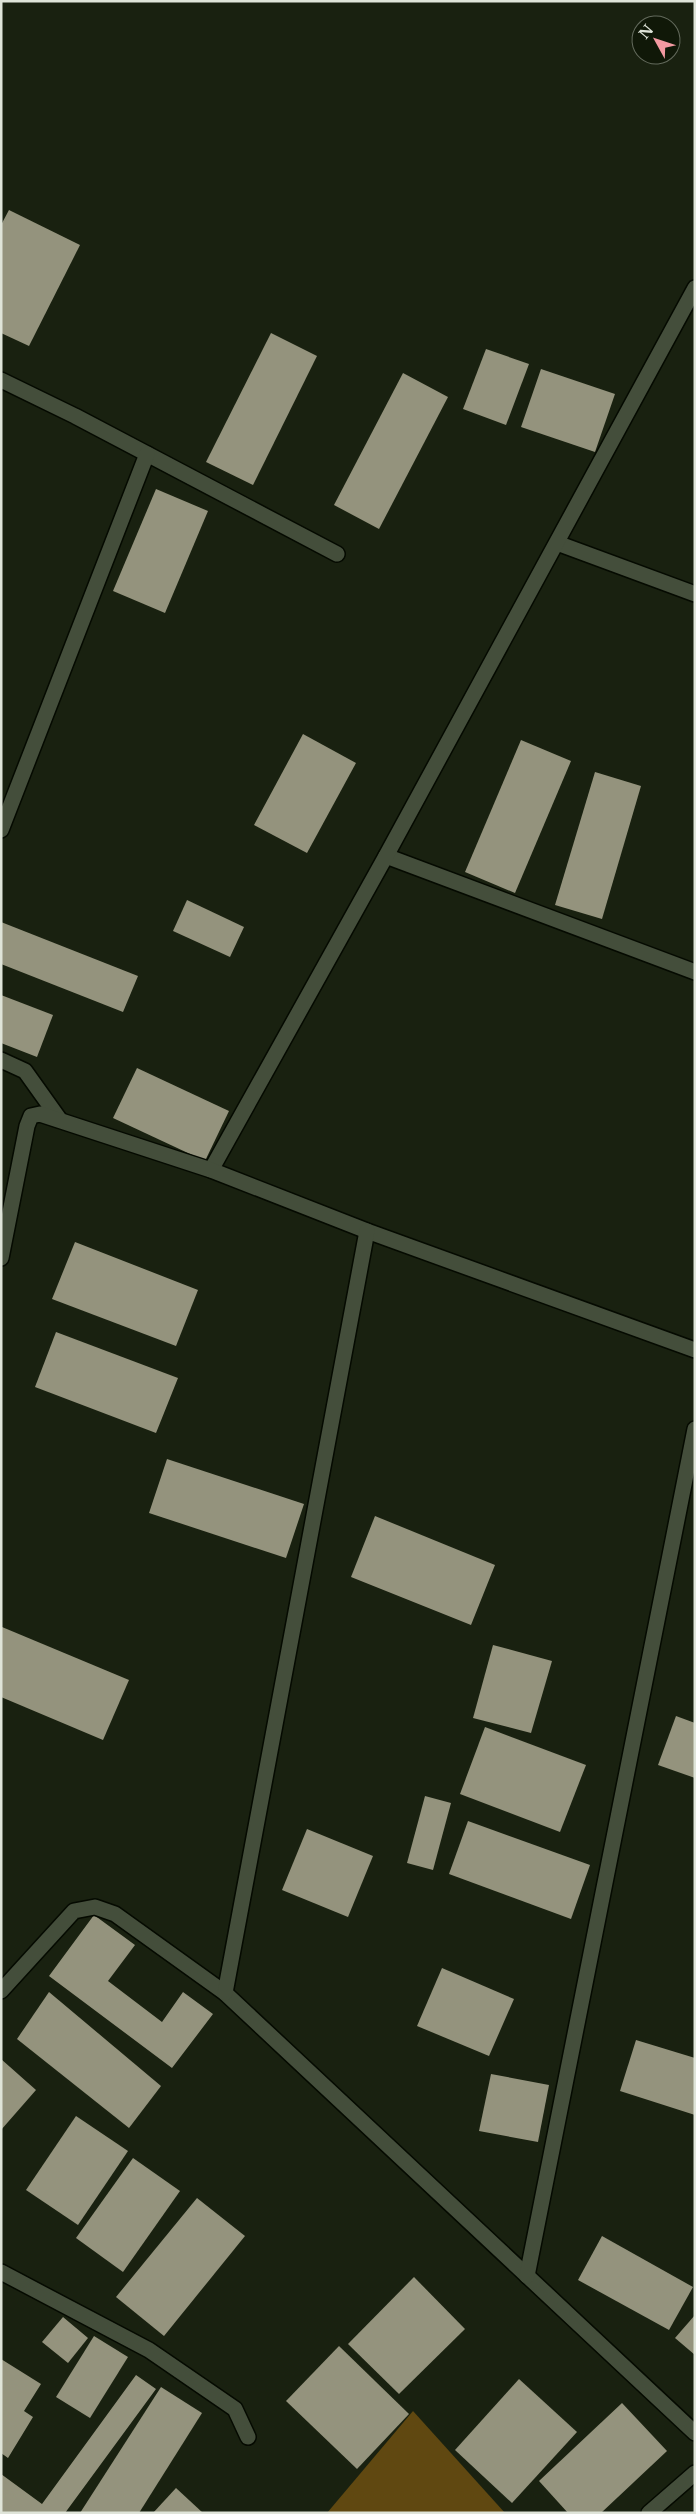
<svg xmlns="http://www.w3.org/2000/svg" width="696" height="2514" viewBox="0 0 696 2514" font-family="'Libre Baskerville',serif">
<style>
.forest{fill:#604811}
.building{fill:#94937d}
.lines{fill:none;stroke-linecap:round;stroke-linejoin:round}
.minor-casing{stroke:#050a01;stroke-width:18}
.minor{stroke:#444e3b;stroke-width:15}
</style>
<rect width="100%" height="100%" fill="#192110"/>
<path class="forest" d="M413,2411L505,2513H327Z"/>
<g class="building">
<path d="M9,210L80,245L29,346L1,333V225Z"/>
<path d="M271,333L317,356L253,485L206,462Z"/>
<path d="M486,349L529,364L506,425L463,409Z"/>
<path d="M541,369L615,394L595,452L521,427Z"/>
<path d="M403,373L448,397L379,529L334,505Z"/>
<path d="M156,489L208,511L165,613L113,591Z"/>
<path d="M303,734L356,763L307,853L254,825Z"/>
<path d="M521,740L571,761L515,893L465,872Z"/>
<path d="M595,772L641,786L602,919L555,905Z"/>
<path d="M187,900L244,927L230,957L173,931Z"/>
<path d="M1,922L138,976L123,1012L1,964Z"/>
<path d="M1,995L53,1015L37,1057L1,1043Z"/>
<path d="M137,1068L229,1111L205,1161L113,1118Z"/>
<path d="M75,1242L198,1290L176,1346L52,1299Z"/>
<path d="M56,1332L178,1378L156,1433L35,1387Z"/>
<path d="M167,1459L304,1504L286,1558L149,1513Z"/>
<path d="M375,1516L495,1565L471,1625L351,1577Z"/>
<path d="M2,1627L129,1680L103,1740L1,1697Z"/>
<path d="M493,1645L552,1661L531,1733L473,1718Z"/>
<path d="M676,1716L695,1723V1778L658,1765Z"/>
<path d="M485,1727L586,1765L560,1832L460,1794Z"/>
<path d="M425,1796L451,1803L433,1870L407,1863Z"/>
<path d="M468,1821L590,1865L571,1919L449,1874Z"/>
<path d="M307,1829L373,1856L348,1917L282,1890Z"/>
<path d="M94,1915L135,1945L108,1981L162,2022L183,1992L213,2014L172,2068L49,1976Z"/>
<path d="M442,1968L514,1999L489,2056L417,2026Z"/>
<path d="M49,1992L161,2086L129,2128L17,2039Z"/>
<path d="M636,2040L695,2058V2115L620,2091Z"/>
<path d="M1,2059L36,2090L1,2130Z"/>
<path d="M491,2074L549,2085L538,2142L479,2131Z"/>
<path d="M76,2116L128,2151L78,2225L26,2190Z"/>
<path d="M133,2158L180,2191L123,2272L76,2238Z"/>
<path d="M197,2198L245,2236L164,2336L116,2297Z"/>
<path d="M602,2236L693,2287L669,2330L578,2280Z"/>
<path d="M414,2277L465,2329L399,2394L348,2344Z"/>
<path d="M695,2315V2355L675,2338Z"/>
<path d="M63,2317L88,2338L68,2363L42,2342Z"/>
<path d="M94,2336L128,2357L90,2418L56,2397Z"/>
<path d="M339,2346L409,2414L357,2469L286,2401Z"/>
<path d="M1,2359L41,2384L24,2411L33,2417L8,2458L1,2453Z"/>
<path d="M136,2375L156,2389L65,2513H1V2474L42,2504Z"/>
<path d="M519,2379L577,2432L512,2503L455,2450Z"/>
<path d="M161,2387L202,2413L139,2513H80Z"/>
<path d="M622,2403L667,2451L601,2513H568L539,2481Z"/>
<path d="M176,2488L203,2513H153Z"/>
</g>
<g class="lines">
<g class="minor-casing">
<g id="minor">
<path d="M1,380L75,416L337,554"/>
<path d="M557,543L695,594"/>
<path d="M1,830L147,454"/>
<path d="M386,856L695,972"/>
<path d="M1,1060L25,1071L60,1120"/>
<path d="M211,1170L386,856L695,288"/>
<path d="M1,1258L27,1126L31,1116L40,1114L211,1170L367,1231L695,1350"/>
<path d="M1,1991L74,1911L95,1907L115,1914L225,1993L695,2433"/>
<path d="M225,1993L367,1231"/>
<path d="M1,2272L149,2350L235,2409L248,2437"/>
<path d="M527,2276L695,1429"/>
<path d="M649,2513L695,2473"/>
</g>
</g>
<use href="#minor" class="minor"/>
</g>
<rect width="696" height="2514" fill="none" stroke="#dfe4d9" stroke-width="5"/>
<g transform="translate(656 40) rotate(310)"><circle r="24" fill="#101808" stroke="#636a5c"/>
<path d="M0-4L9 19L0 12L-9 19Z" fill="#f49aa2"/>
<text y="-8" font-size="14" font-weight="bold" text-anchor="middle" fill="#dfe4d9">N</text>
</g>
</svg>
